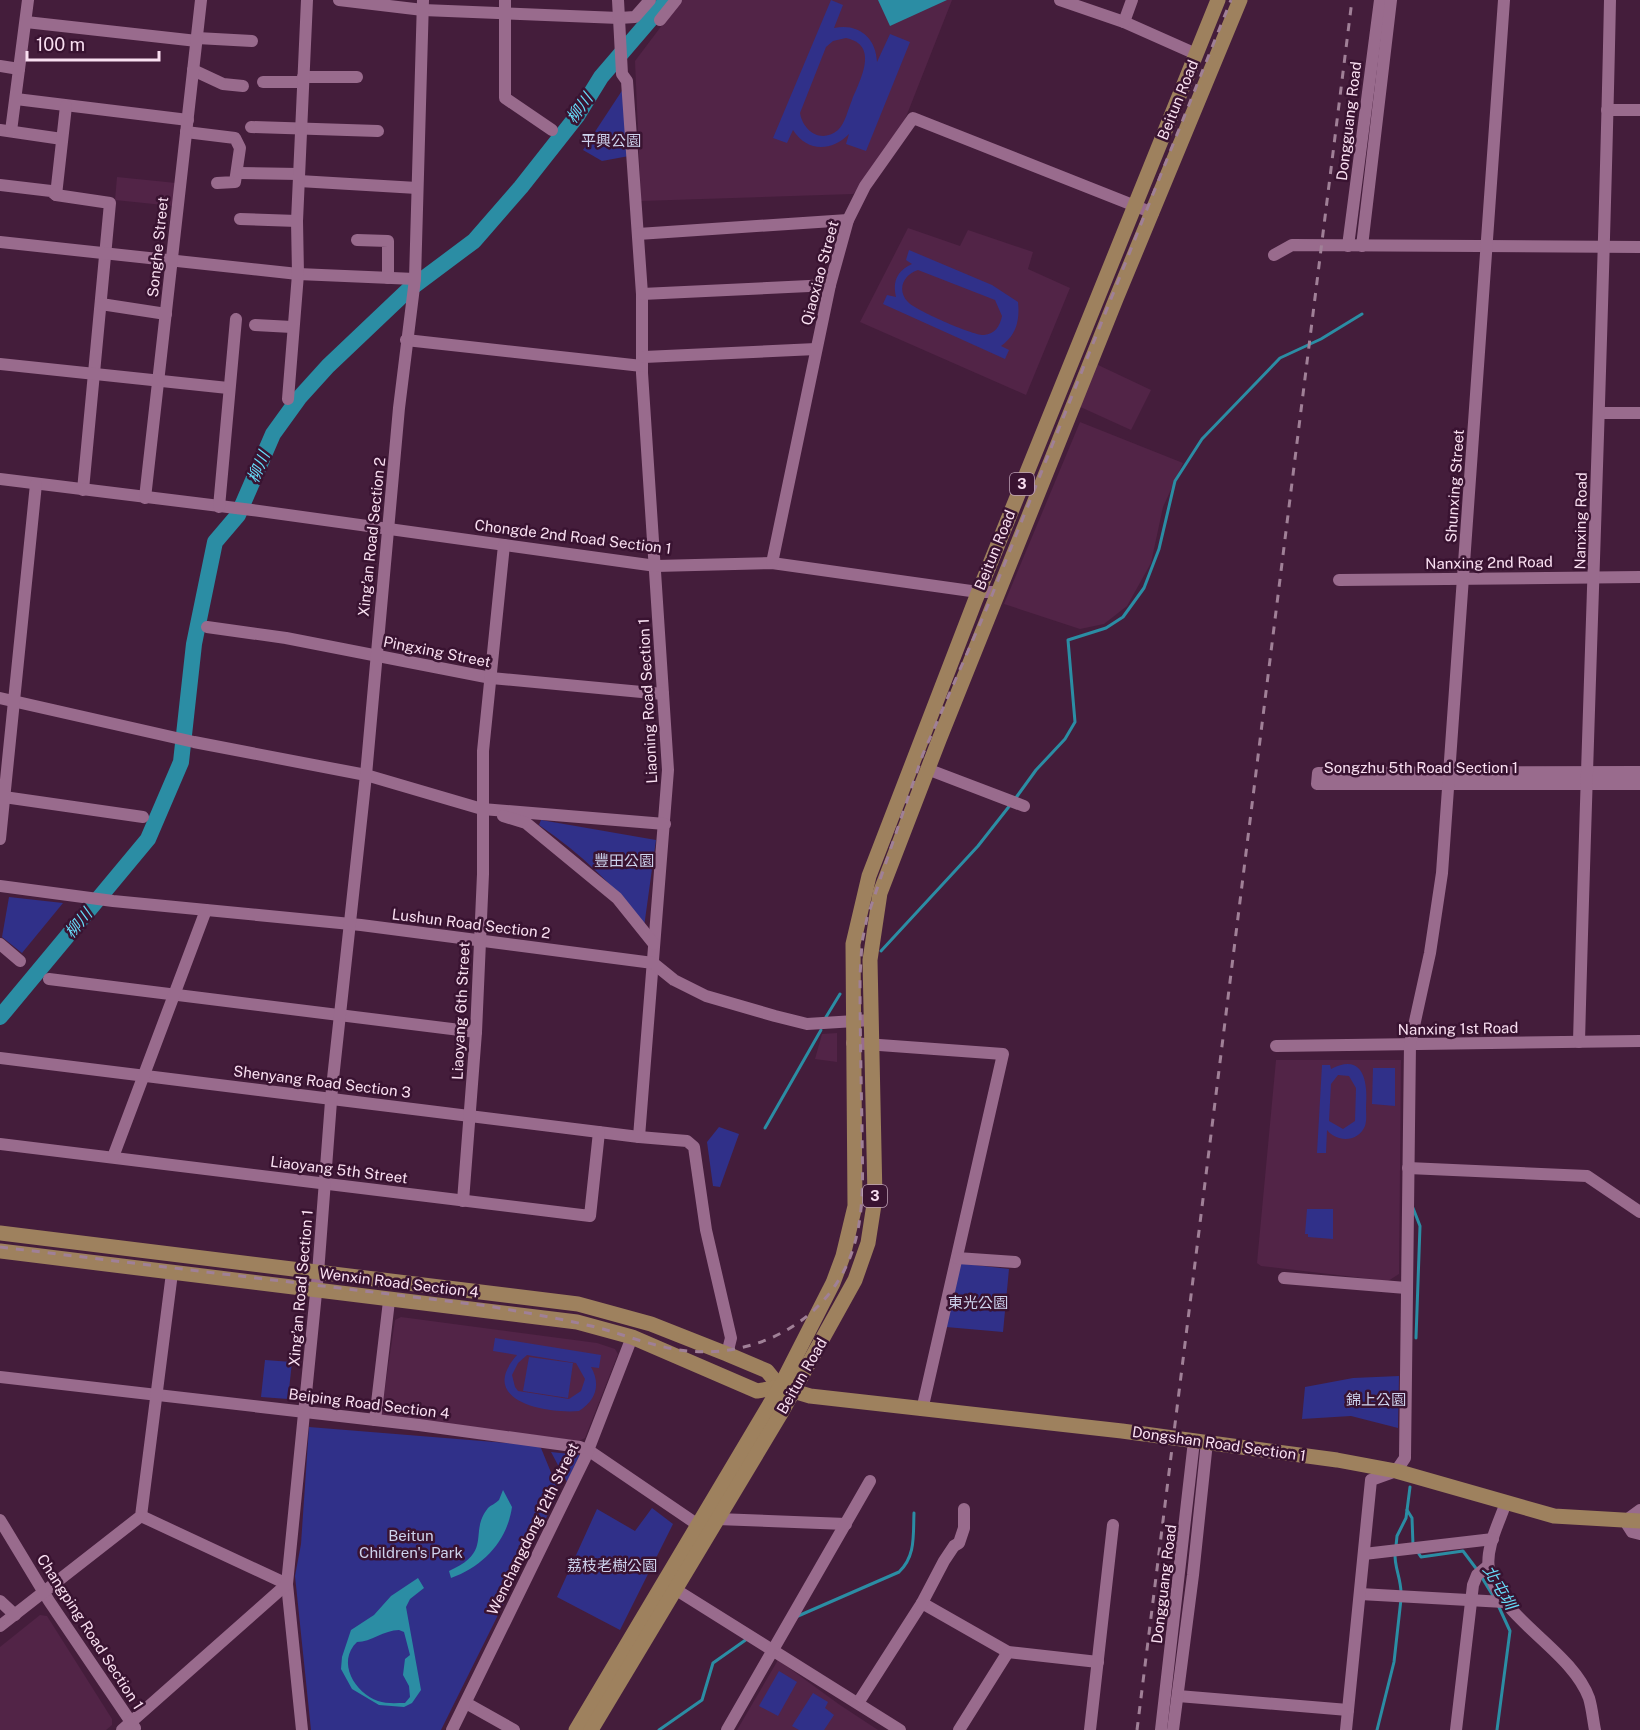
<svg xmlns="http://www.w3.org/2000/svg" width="1640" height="1730" viewBox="0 0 1640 1730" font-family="'Public Sans','Noto Sans TC',sans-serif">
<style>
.built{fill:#522447}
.green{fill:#303089;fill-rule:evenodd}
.water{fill:#2b8da4;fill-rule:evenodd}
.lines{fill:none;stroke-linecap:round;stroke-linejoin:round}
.stream{stroke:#2b8da4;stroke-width:3}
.river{stroke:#2b8da4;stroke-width:16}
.minor{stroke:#996b8d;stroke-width:12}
.major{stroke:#9e815e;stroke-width:15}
.rail{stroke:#a08097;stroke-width:3;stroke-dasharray:8 8;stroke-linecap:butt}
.labels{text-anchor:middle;stroke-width:5;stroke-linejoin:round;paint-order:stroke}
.shield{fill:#391331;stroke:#bfa2b7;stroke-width:1.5}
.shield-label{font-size:14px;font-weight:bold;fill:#f9dff1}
.street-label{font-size:15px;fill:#f9dff1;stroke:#391331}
.park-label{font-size:15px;fill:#cdd2ec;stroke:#391331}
.water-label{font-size:16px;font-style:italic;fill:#67dbf8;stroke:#391331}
</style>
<rect width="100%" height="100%" fill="#441d3b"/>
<g class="built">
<path d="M681,0H952L904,122L871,176L853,194L641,201L635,61Z"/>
<path d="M117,177L176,183L173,206L115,200Z"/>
<path d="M908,228L960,246L968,230L1033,252L1028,269L1070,288L1026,395L860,322Z"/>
<path d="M1096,364L1151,390L1131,430L1076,405Z"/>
<path d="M1080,422L1183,463L1163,507L1151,563L1127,606L1104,624L1080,629L1004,604Z"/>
<path d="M837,1033V1062L815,1059L822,1034Z"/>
<path d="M1276,1060H1401L1399,1274L1388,1281L1261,1266L1257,1263Z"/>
<path d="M401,1317L597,1343L615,1349L618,1354L585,1438L579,1441L381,1415L395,1320Z"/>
<path d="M40,1615L47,1616L112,1719V1725L106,1730H0V1647Z"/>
<path d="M778,1660L840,1705L878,1730H737Z"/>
</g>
<g class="green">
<path d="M831,0L843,5L834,28C858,23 876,37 877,62L890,34L910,42L866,151L846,144L849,134C831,152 807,152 793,130L787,143L773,138ZM846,38C880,45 860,80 852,100C848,109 845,124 838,130C821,144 803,131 800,113L826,47L833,41Z"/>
<path d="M629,80V156L602,161L583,150Z"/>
<path d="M909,250L992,285L1018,302C1020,321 1016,335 1001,346L1009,350L1005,359L883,304L887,295L896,297C892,281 898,270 912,264L906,260ZM918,270L995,300L1002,316C1000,326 995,334 984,335C974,336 915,310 908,302C896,290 904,274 918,270Z"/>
<path d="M541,820L656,840L644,927C616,886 580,853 539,825Z"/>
<path d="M9,897L63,903L22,953L2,937Z"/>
<path d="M1322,1065H1330L1331,1069C1364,1052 1368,1083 1366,1107C1366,1113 1367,1120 1365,1126C1358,1143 1336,1142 1327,1130L1326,1153H1317ZM1338,1075L1349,1076L1356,1088L1355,1121L1343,1129L1329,1121L1331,1084Z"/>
<path d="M1373,1068H1395V1106L1372,1104Z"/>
<path d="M719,1127L739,1134L720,1187L713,1186L707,1142Z"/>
<path d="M1307,1209H1333V1239L1308,1237V1234H1305Z"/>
<path d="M958,1263L1009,1269L1003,1332L946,1327Z"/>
<path d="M495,1338L601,1355L599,1368L591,1367C601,1385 596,1400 579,1411C546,1414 476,1401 517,1355L493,1351ZM527,1355L576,1363L585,1379L581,1391L569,1399L518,1391L515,1387L512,1375L518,1363Z"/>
<path d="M529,1357L573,1363L568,1398L523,1391Z"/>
<path d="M265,1360L292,1362L288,1399L261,1397Z"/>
<path d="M1399,1376L1398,1428L1351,1416L1302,1419L1305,1387L1353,1378Z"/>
<path d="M309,1427L533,1445L541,1448L559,1492L441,1730H311L295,1576L301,1544Z"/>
<path d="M551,1452L580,1455L567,1482Z"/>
<path d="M652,1508L673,1524L620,1630L557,1597L597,1509L635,1531Z"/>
<path d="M779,1671L797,1682L778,1716L759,1706Z"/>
<path d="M813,1693L828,1702L825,1708L834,1715L824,1730H799L792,1726Z"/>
</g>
<g class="water">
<path d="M878,0H947L890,26Z"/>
<path d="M503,1490L512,1507C507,1541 484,1566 451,1578L449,1571C494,1551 468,1533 488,1508C491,1505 495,1504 499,1500Z"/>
<path d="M418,1578L424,1588L410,1599L406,1607L421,1690L412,1703L404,1707L379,1705L352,1689L341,1669L342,1657L351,1630L374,1615L391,1596ZM399,1630L404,1632L410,1655L405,1659L403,1675L409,1686L410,1697L405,1703C396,1703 386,1704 378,1701C355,1693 336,1662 357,1642C371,1642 384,1630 399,1630Z"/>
</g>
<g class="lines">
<g class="stream">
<path d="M1015,799L1036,770L1065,739L1075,722L1068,640L1106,628L1123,617L1144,588L1159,549L1175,481L1202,439L1280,358L1321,339L1362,314"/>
<path d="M881,951L978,846L1011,804"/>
<path d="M826,1017L840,994"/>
<path d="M765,1128L821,1030"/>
<path d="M1413,1208L1420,1226L1416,1338"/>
<path d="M1407,1510L1412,1518L1413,1545"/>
<path d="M1396,1546L1397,1536L1406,1518L1410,1487"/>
<path d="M1417,1551L1421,1557L1463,1551L1478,1571"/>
<path d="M1395,1552C1394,1567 1401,1578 1401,1593"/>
<path d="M1481,1576L1495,1599"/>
<path d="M798,1616L899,1572C916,1556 913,1535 914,1513"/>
<path d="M659,1730L702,1700L713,1663L747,1639"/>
<path d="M1377,1730L1394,1662L1401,1599"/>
<path d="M1497,1730L1510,1631L1498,1605"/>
</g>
<path class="river" d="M0,1017L148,839L181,762L194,644L215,542L238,515L273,434L299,398L328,366L407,291L474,241L521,187L577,116L601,77L667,0"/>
<g class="minor">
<path d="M339,0L423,10L619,18L635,17L650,0"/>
<path d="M505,0V98L552,130"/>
<path d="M618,0L622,74L627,81L642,294V373L668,770L639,1137L687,1141L694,1147L706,1230L731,1338L727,1354"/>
<path d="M1060,0L1124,22L1196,54"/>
<path d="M660,20L676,0"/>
<path d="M26,22L197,41"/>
<path d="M1124,22L1132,0"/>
<path d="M197,38L252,41"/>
<path d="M0,66L19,69"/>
<path d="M193,70L223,84L243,86"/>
<path d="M303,77H357"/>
<path d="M263,82H303"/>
<path d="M16,99L188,120"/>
<path d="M1607,110H1640"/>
<path d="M251,127L378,131"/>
<path d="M0,130L62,139"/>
<path d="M11,131L28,0"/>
<path d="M186,132L235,138L240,148L235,182L217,183"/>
<path d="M238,173L299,174"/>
<path d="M299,181L417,188"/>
<path d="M0,185L51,191L56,195L110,203L83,490"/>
<path d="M56,195L66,106"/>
<path d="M240,219L297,221"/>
<path d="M638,234L848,220"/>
<path d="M357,240L388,241V278"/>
<path d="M0,242L298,274L415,279"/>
<path d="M1348,246L1380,0"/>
<path d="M1362,246L1391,0"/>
<path d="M1274,255L1292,245L1640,247"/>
<path d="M642,294L830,285"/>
<path d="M101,304L166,314"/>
<path d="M255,325L292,327"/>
<path d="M406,340L642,366"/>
<path d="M644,357L816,349"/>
<path d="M0,364L228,388"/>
<path d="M288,399L298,274L297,221L307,0"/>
<path d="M1599,413H1640"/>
<path d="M0,479L252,510L656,566L772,563L978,592H999"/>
<path d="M145,498L201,0"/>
<path d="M219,507L236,319"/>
<path d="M772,563L830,285L848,220L865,186L913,118L1153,213"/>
<path d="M1339,580L1640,577"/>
<path d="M207,627L286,638L491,678L663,694"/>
<path d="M0,698L194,742L366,775L482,809L665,824"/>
<path d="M927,769L1024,806"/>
<path d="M1640,772L1318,773L1317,784H1640"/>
<path d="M4,797L143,817"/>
<path d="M503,816L526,823L617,898L654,944"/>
<path d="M0,839L36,484"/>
<path d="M0,886L113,901L361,925L653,963L674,980L706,996L775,1016L807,1024L871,1020"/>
<path d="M0,944L20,961"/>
<path d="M49,979L476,1032"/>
<path d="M1579,1042C1588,695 1603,348 1610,0"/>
<path d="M852,1043L1003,1054L922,1410"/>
<path d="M1276,1046L1640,1041"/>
<path d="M0,1058L639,1137"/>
<path d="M0,1144L590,1216L599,1132"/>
<path d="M113,1157L206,910"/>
<path d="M1408,1168L1587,1176L1640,1212"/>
<path d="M463,1201L476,1032L483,874V751L504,545"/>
<path d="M957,1258L1015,1262"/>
<path d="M1284,1278L1406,1288"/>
<path d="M0,1377L419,1425L580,1447L588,1450L704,1529"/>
<path d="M375,1420L389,1301"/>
<path d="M1506,1502C1500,1521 1485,1548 1489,1569C1497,1617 1571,1649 1589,1698C1592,1708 1593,1720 1595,1730"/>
<path d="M1640,1510L1625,1521L1632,1532L1640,1534"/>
<path d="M141,1516L287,1584L302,1730"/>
<path d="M717,1519L846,1524"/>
<path d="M0,1520L49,1601L135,1728"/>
<path d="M1364,1554L1493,1539"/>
<path d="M670,1586L900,1730"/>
<path d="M1360,1594L1504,1602"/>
<path d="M0,1601L15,1615"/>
<path d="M922,1603L1008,1652L1098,1662"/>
<path d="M0,1626L141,1516L172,1273"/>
<path d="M1178,1696L1348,1710"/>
<path d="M466,1703L514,1730"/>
<path d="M858,1703L922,1603L944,1561L954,1546L959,1543L964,1528V1509"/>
<path d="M122,1730L287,1584L318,1273L332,1088L366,775L399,408L415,279L423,0"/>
<path d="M452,1730L585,1458L632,1337"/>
<path d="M727,1730L870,1481"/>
<path d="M959,1730L1008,1652"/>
<path d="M1090,1730L1113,1525"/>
<path d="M1161,1730L1194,1441"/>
<path d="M1173,1730L1193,1575L1207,1442"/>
<path d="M1346,1730L1371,1480L1396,1471L1405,1458L1410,1044L1430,953L1442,873L1504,0"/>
<path d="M1456,1730L1473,1585L1477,1575L1488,1566"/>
</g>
<g class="major">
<path d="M0,1233L578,1304L651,1324L727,1354L767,1371L780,1387"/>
<path d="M0,1251L577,1322L632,1337L757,1391L780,1387L810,1396L1122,1431L1337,1460L1396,1471L1554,1516L1640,1521"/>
<path d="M576,1730L780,1387L833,1283L843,1256L855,1206L853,944L869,876L975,601L1218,0"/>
<path d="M591,1730L780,1415L855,1280L868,1243L875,1198L870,960L880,893L939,740L1116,299L1240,0"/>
</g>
<g class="rail">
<path d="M0,1247L488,1306C527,1313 565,1319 603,1329C630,1337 659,1348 687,1351C757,1358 828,1321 852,1252C866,1211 862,1168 862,1126C861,1076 860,1026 860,976L862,942L867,918L923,754L986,610L1231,0"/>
<path d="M1137,1730L1352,0"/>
</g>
</g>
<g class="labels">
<g class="shield">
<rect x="1010" y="473" width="24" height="22" rx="4.5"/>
<rect x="863" y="1185" width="24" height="22" rx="4.5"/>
</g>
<g class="shield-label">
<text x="1022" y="489">3</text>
<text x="875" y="1201">3</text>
</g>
<g class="street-label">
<text transform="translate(1178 100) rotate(-68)" y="5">Beitun Road</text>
<text transform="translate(1349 121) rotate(-83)" y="5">Dongguang Road</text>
<text transform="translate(158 247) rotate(-84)" y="5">Songhe Street</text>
<text transform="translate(820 273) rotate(-75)" y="5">Qiaoxiao Street</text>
<text transform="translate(1455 486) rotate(-86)" y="5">Shunxing Street</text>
<text transform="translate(1581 521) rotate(-89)" y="5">Nanxing Road</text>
<text transform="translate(372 537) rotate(-84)" y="5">Xing’an Road Section 2</text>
<text transform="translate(573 537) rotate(7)" y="5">Chongde 2nd Road Section 1</text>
<text transform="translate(995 550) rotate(-68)" y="5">Beitun Road</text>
<text transform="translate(1489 563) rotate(-1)" y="5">Nanxing 2nd Road</text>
<text transform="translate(437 652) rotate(11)" y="5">Pingxing Street</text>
<text transform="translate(648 701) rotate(-93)" y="5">Liaoning Road Section 1</text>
<text x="1421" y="773">Songzhu 5th Road Section 1</text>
<text transform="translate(471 924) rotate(7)" y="5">Lushun Road Section 2</text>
<text transform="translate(461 1011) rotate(-87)" y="5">Liaoyang 6th Street</text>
<text transform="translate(1458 1029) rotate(-1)" y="5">Nanxing 1st Road</text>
<text transform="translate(322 1082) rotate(7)" y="5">Shenyang Road Section 3</text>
<text transform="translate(339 1170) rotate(7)" y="5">Liaoyang 5th Street</text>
<text transform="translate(399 1283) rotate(7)" y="5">Wenxin Road Section 4</text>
<text transform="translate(301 1288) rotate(-85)" y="5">Xing’an Road Section 1</text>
<text transform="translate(802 1376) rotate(-60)" y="5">Beitun Road</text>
<text transform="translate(369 1404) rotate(7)" y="5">Beiping Road Section 4</text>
<text transform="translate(1219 1444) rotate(8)" y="5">Dongshan Road Section 1</text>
<text transform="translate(533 1529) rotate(-64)" y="5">Wenchangdong 12th Street</text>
<text transform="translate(1164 1584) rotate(-83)" y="5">Dongguang Road</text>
<text transform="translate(90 1632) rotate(57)" y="5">Changping Road Section 1</text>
</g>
<g class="park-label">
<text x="611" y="146">平興公園</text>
<text x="624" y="866">豐田公園</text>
<text x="978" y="1308">東光公園</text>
<text x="1376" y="1405">錦上公園</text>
<text x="411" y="1541">Beitun<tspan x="411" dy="17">Children's Park</tspan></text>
<text x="612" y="1571">荔枝老樹公園</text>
</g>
<g class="water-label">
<text transform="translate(579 108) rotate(-54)" y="6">柳川</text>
<text transform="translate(258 467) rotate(-67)" y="6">柳川</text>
<text transform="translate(78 923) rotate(-50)" y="6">柳川</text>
<text transform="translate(1500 1587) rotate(59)" y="6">北屯圳</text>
</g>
</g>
<path d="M27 51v9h132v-9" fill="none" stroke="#f9dff1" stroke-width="3"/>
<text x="36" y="51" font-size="18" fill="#f9dff1" stroke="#391331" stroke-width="4.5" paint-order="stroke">100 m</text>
</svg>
